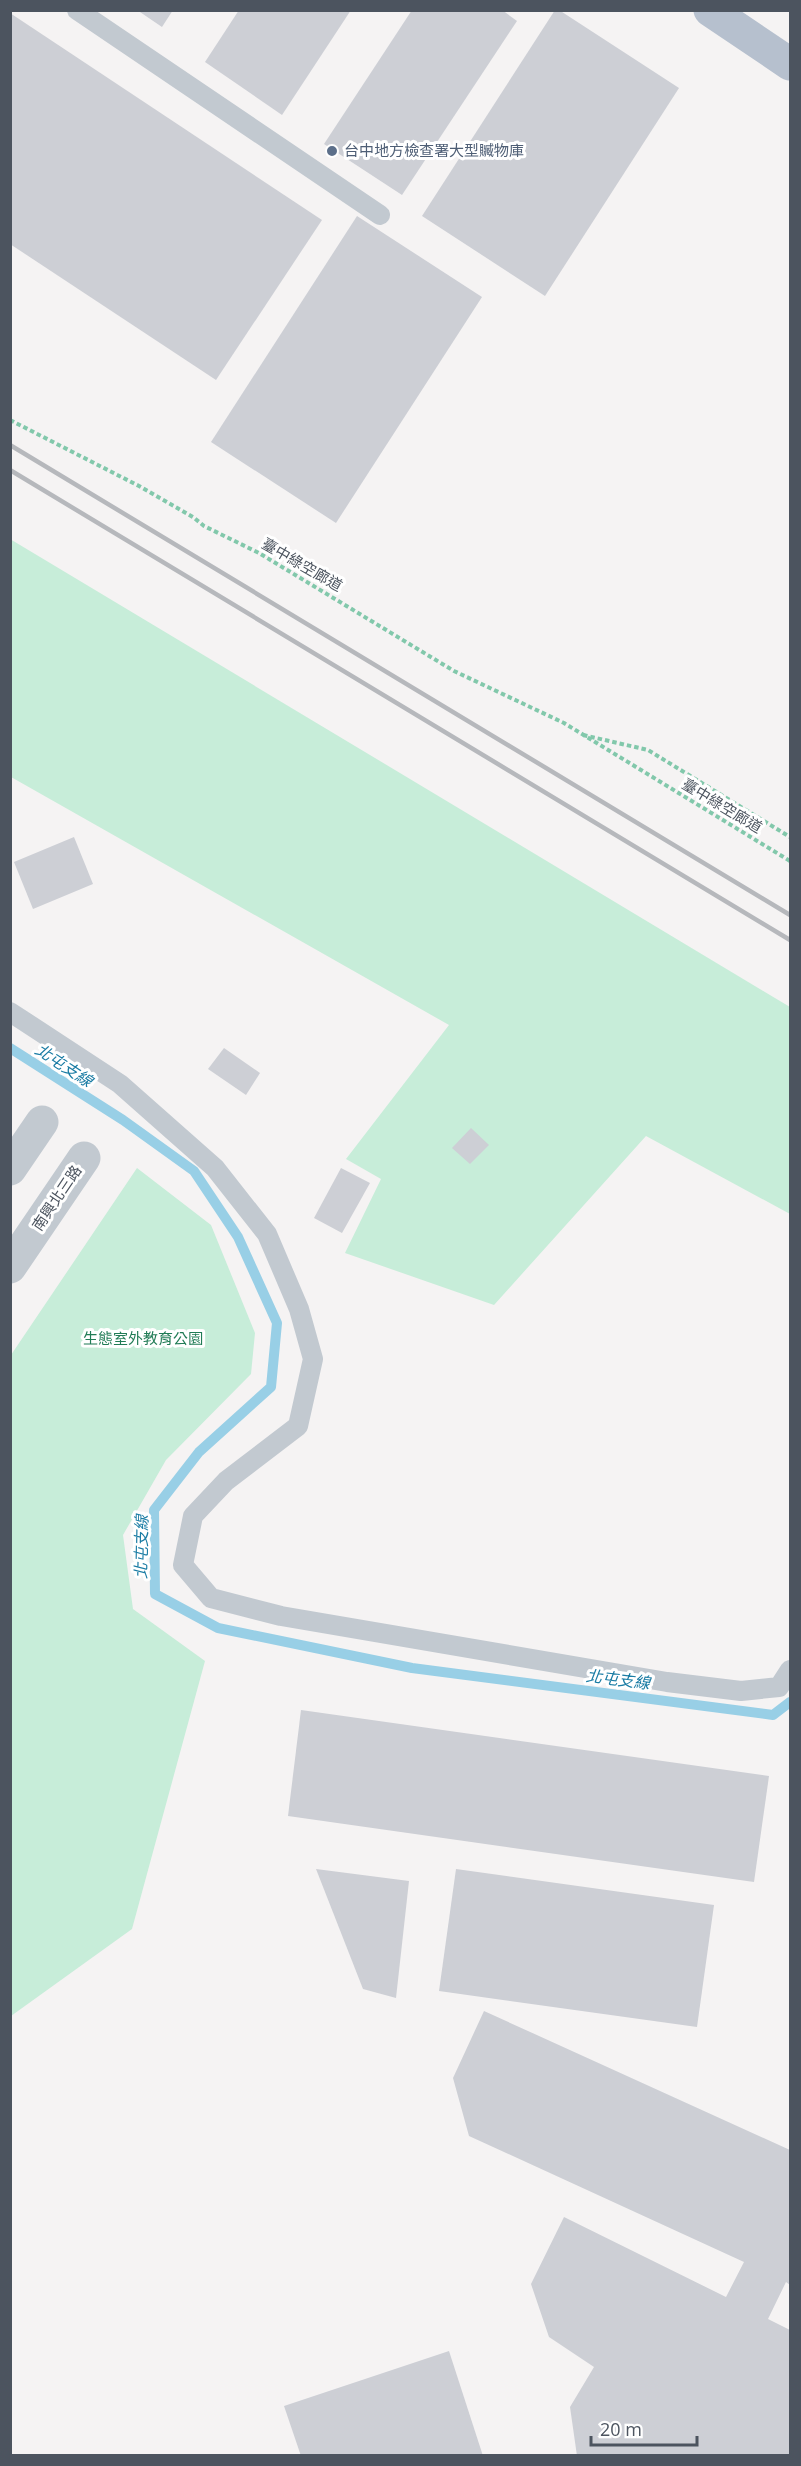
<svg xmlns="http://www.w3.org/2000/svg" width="801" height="2466" viewBox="0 0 801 2466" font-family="'Open Sans','Noto Sans TC',sans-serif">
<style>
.green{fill:#c7edd9}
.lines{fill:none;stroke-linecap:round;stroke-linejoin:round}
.stream{stroke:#98cfe6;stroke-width:10}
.building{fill:#cdcfd5}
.path{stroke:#82c8ab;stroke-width:4;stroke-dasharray:4.5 3;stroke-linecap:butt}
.lane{stroke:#c2c9d0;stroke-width:20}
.street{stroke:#c2c9d0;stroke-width:33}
.primary{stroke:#b6c0ce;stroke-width:33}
.rail{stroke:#b6b8bc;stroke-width:4.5}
.service-dot{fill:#5c6f8a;stroke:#fff;stroke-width:2}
.labels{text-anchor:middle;stroke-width:6;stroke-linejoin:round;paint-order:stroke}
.service-label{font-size:15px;fill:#4e5e75;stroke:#fff;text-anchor:start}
.street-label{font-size:15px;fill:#4c545f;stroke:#fff}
.park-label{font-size:15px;fill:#217c56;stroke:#fff}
.water-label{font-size:16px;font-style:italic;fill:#1a7ca4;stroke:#fff}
</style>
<rect width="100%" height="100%" fill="#f5f3f3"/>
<g class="green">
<path d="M10,539L790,1007V1214L646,1136L494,1305L345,1253L381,1179L346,1159L449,1025L11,777Z"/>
<path d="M137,1168L211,1225L255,1333L251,1374L166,1460L123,1535L133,1609L205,1661L132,1929L11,2016V1355Z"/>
</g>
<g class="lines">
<path class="stream" d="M10,1048L123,1120L194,1171L238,1237L277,1323L271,1387L199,1452L154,1510L155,1594L218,1628L412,1668L773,1715L790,1702"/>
</g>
<g class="building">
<path d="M137,10H173L162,27Z"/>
<path d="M239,10H351L282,115L205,62Z"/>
<path d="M412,10H502L517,21L402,195L324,144Z"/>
<path d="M555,10H559L679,88L545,296L422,216Z"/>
<path d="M10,13L322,220L216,380L10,244Z"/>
<path d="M357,216L482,297L336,523L211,442Z"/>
<path d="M74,837L93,884L33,909L14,862Z"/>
<path d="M224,1048L260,1073L246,1095L208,1069Z"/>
<path d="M471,1128L489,1145L470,1164L452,1148Z"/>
<path d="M341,1168L370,1183L342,1233L314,1218Z"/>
<path d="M301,1710L769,1776L754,1882L288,1816Z"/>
<path d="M316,1869L409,1881L396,1998L363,1989Z"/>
<path d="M456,1869L714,1905L697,2027L439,1991Z"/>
<path d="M484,2011L790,2150V2285L786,2282L768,2319L790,2330V2456H577L570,2407L594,2367L549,2337L531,2284L564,2217L726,2297L744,2262L469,2136L453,2078Z"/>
<path d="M449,2351L483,2456H301L284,2406Z"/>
</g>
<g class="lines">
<g class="path">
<path d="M10,420L139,486L193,517L204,526L259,553L454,671L564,723L790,861"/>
<path d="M583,735L648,750L790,837"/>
</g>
<g class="lane">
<path d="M77,10L380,215"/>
<path d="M10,1012L120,1084L215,1168L267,1234L299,1309L313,1359L298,1426L226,1481L193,1516L183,1565L211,1598L281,1616L667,1682L741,1691L779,1687L790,1670"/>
</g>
<g class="street">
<path d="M10,1169L42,1122"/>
<path d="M10,1267L84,1158"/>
</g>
<path class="primary" d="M710,10L790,64"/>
<g class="rail">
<path d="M10,445L790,915"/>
<path d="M10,470L790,940"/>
</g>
</g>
<circle class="service-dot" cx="332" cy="151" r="6"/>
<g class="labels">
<g class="service-label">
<text x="344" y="156">台中地方檢查署大型贓物庫</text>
</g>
<g class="street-label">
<text transform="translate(302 565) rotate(30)" y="5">臺中綠空廊道</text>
<text transform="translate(722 806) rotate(31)" y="5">臺中綠空廊道</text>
<text transform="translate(57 1198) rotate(-56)" y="5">南興北三路</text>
</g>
<g class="park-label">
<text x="143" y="1344">生態室外教育公園</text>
</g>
<g class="water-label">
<text transform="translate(64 1065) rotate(33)" y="6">北屯支線</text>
<text transform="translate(141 1547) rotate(-89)" y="6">北屯支線</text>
<text transform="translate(618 1679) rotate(7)" y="6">北屯支線</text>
</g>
</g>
<rect width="801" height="2466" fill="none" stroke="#4c545f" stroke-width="24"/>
<path d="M591 2436v9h106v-9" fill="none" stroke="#4c545f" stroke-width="3"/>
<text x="600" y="2436" font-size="18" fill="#4c545f" stroke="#ffffff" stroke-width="4.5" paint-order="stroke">20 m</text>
</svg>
